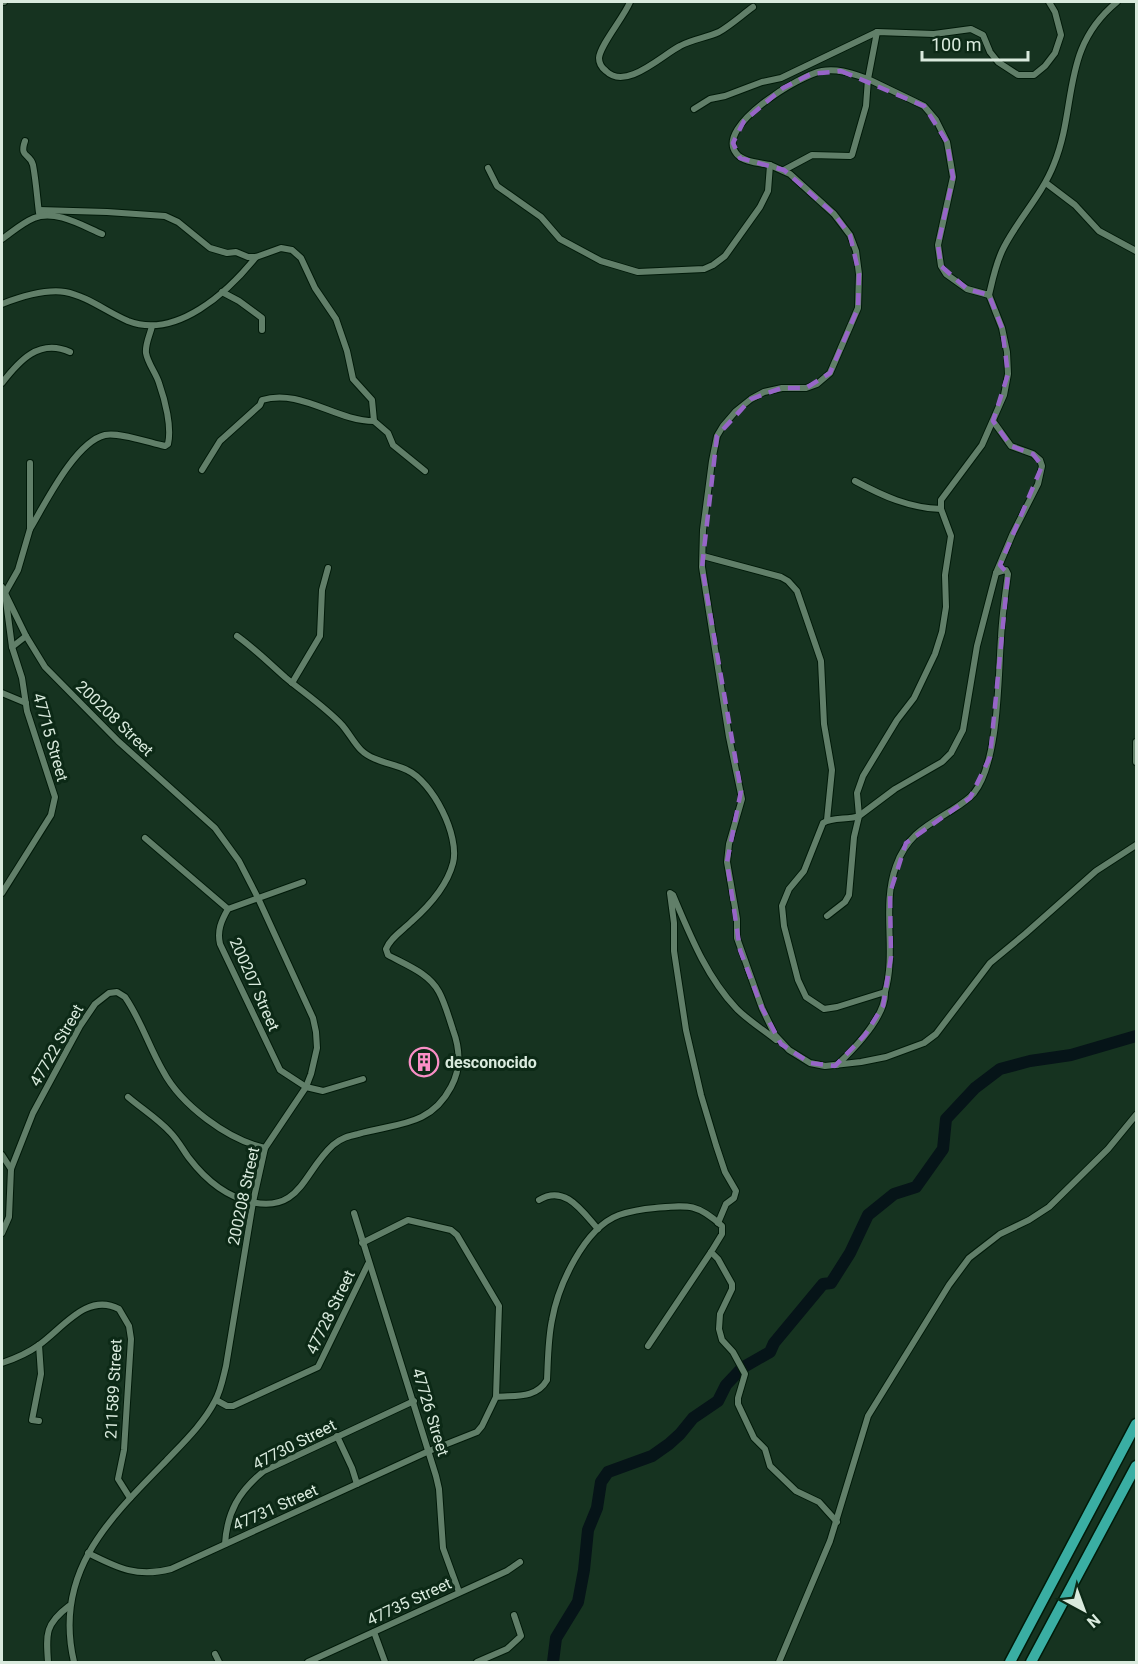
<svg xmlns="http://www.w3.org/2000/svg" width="1138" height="1664" viewBox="0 0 1138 1664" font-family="Roboto,sans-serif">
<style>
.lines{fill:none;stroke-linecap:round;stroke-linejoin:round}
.river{stroke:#061418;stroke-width:12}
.street-casing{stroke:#001a09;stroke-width:8}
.highway-casing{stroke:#001a09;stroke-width:13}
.street{stroke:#617f69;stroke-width:6}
.highway{stroke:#3aaea3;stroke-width:10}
.marked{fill:none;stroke:#9765c8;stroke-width:4.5;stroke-dasharray:12 8;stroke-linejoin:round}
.labels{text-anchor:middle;stroke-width:6;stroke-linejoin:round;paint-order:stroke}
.street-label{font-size:16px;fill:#d9eadd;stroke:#0c2916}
.poi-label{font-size:16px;font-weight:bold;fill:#d9eadd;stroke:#0c2916;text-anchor:start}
</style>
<rect width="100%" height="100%" fill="#163320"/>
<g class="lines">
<path class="river" d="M553,1662L556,1638L578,1602L584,1570L588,1530L597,1508L601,1482L608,1472L652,1456L669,1444L680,1434L693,1418L718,1401L726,1385L742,1368L770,1352L774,1343L823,1284L831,1283L850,1253L868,1215L894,1194L916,1187L943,1149L946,1119L975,1088L1000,1069L1030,1061L1071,1055L1136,1036"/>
<g class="street-casing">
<g id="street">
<path d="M2,2H4"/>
<path d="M630,2C624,17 600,45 599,58C599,63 602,68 606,71C626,91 662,55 680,46C692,39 706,38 719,32C731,25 742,15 753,7"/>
<path d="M877,32L868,79L924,106L936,120L947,142L953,177L938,245L941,266L946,274L967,289L989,295C993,278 996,262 1004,247C1019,218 1042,195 1054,164C1078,105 1060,49 1117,2"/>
<path d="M694,109L710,99L725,96L762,82L781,78L877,32L934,34L971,29L983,35L990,52L998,62L1018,75H1034L1045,66L1055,53L1061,35L1055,12L1049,2"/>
<path d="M25,141C19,158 30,153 33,165C36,181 37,197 39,213"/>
<path d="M770,165L790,174L834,214L850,235L856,251L859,274L858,308L830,373L817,384L806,388H782L764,392L751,399L736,411L723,426L717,436L712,461L703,530L702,567L729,737L742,799L729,844L727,862L737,919V938L762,1008L775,1035L789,1050L810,1063L825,1066L861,1062L886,1057L924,1043L936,1034L990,963L1025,934L1096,871L1136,845"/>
<path d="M488,168L497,186L541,217L560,239L601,261L638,272L704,269L713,265L725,256L760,207L768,191L770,165C760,163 742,162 736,153C715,126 800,75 822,71C838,68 853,74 868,79L866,106L852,155L850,156L812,155L784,170"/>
<path d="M1046,183L1075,205L1099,231L1136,251"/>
<path d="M39,210L107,212L165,216L178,222L210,248L227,253L236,252L248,257H256L281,248L292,250L301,258L315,288L336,319L347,351L353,379L372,400L374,421L388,433L393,445L425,471"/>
<path d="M2,239C12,232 22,223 34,218C55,209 83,226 102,234"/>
<path d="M222,292L239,301L262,318V330"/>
<path d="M2,304C20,297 45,289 65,292C87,296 107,312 128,321C176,340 228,292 256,257"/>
<path d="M2,383C19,361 39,338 70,352"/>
<path d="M202,470L220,441L260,405L262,400C300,388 336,421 374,421"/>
<path d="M855,481C883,496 909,508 941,509"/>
<path d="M30,529C45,504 75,442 105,435C119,432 146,442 161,445L165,446L168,444C172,427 165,400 159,383C156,373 148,364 146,353C145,344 150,335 152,326"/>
<path d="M703,556L781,577L788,581L797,591L821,661L824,724L832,770L827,820"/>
<path d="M2,587L26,636L45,667L118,741L215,828L239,861L258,898L313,1018L316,1032L317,1048L311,1074L306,1087L265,1148L253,1202L226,1366C223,1378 221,1390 215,1401C203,1424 184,1442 166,1461C108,1520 53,1573 74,1662"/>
<path d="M12,647L26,636"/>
<path d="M292,683L320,636L322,590L328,568"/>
<path d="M2,693L26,703"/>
<path d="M1136,742V762"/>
<path d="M145,838L228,909"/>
<path d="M303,882L228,909C221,921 217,931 220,944L280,1070L306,1087L323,1091L363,1079"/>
<path d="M2,893L51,815L55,797L27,711L22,678L12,647L5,593L18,570L30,529V463"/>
<path d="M827,916L845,902L849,895L854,837L859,816L895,789L942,762L951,753L963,730L977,646L996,573L1013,533L1038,484L1042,466L1040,460L1033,454L1011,446L993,421"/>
<path d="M885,992C897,951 881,907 896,866C907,835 926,826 952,810C960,805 968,800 974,793C999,761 998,679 1001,638C1002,616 1005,595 1008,574L1006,570L996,573"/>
<path d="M837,1065C854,1049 886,1016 885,992L837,1007L824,1009L806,997L798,980L784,926L782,906L789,889L804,871L823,823C832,817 848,820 859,816L857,793L863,776L897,720L914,698L935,654L942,632L946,607L945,575L951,536L941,509V500L982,445L1004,395L1008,374L1007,352L1002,328L989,295"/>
<path d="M128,1097C142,1109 158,1119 170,1132C178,1140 183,1150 189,1158C205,1179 224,1196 251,1202C301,1213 303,1172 333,1145C341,1138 349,1136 358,1134C396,1123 430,1127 451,1087C461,1069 460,1049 453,1030C449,1018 445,1003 439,992C429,973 406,965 388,955L386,949C390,938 403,930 411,922C428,907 447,886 453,863C460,836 433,782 407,770C393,763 373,762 361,750C354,743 349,733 342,725C325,707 304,693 286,678C269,663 255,649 237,636"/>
<path d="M2,1155L11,1169"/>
<path d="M539,1200C565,1184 582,1211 598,1229"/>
<path d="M354,1213L436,1476L439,1489L443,1548L459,1592"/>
<path d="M718,1223L726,1204L734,1198L736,1191L725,1172L716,1145L701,1095L686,1030L674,951V923L670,893L673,895C690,935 706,976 736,1008C745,1018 765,1031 776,1040"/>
<path d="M2,1233L9,1217L11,1169L33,1113L80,1026L95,1004L109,993L117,992L125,997C141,1020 149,1047 163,1071C181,1105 228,1140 265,1148"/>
<path d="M362,1243L408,1220L451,1230L457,1235L499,1306L496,1397"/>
<path d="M39,1345L41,1374L32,1420L39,1421"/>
<path d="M648,1346L711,1252"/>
<path d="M2,1363C14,1359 28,1353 39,1345C63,1328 87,1292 119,1309L129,1326L131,1339L124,1450L118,1479L130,1498"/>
<path d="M216,1400L227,1406H233L318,1367L368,1264"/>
<path d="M337,1436L352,1468L357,1484"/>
<path d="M225,1544C227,1512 239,1491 264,1471L414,1401"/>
<path d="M88,1553C118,1568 137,1578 171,1569L429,1451L477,1432L482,1426L496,1397C515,1395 536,1399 547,1380C548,1360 548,1339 552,1320C558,1286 584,1228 619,1215C631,1211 643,1209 655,1208C688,1205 697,1203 722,1226V1234L711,1252L718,1259L732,1284V1289L720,1314L719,1329L722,1340L733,1352L745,1374L738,1398V1404L754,1438L765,1449L770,1466L796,1491L819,1502L837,1522"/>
<path d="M374,1632L385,1662"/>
<path d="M215,1654L219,1662"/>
<path d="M48,1662C46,1634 45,1624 69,1606"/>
<path d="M308,1662L507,1571L520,1562"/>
<path d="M477,1662L507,1649L519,1638L521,1636L514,1615"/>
<path d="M779,1662L830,1541L868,1416L949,1285L969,1258L1000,1234L1029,1220L1049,1207L1108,1149L1136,1115"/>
</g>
</g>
<g class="highway-casing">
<g id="highway">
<path d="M1010,1662L1136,1424"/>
<path d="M1031,1662L1136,1466"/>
</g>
</g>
<use href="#street" class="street"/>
<use href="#highway" class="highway"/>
</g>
<path class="marked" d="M841,71L924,106L947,142L953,177L938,245L941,266L967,289L989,295L1002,328L1008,374L993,421L1011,446L1033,454L1042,466L1000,565L1008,574L990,757L970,798L906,843L890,893L891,957L883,1006L865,1035L835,1066L810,1063L781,1044L762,1008L740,950L727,862L741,791L702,567L717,436L751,399L782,388H806L830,373L858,308L859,274L850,235L834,214L784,170L740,158L733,143L744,121L783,88L811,74Z"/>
<defs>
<g id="building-ring" transform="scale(1.5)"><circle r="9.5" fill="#0c2916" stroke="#fa8fc6" stroke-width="1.5"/><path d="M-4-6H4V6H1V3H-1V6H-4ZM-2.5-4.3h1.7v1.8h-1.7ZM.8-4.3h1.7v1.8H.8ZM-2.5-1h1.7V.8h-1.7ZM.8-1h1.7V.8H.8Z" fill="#fa8fc6"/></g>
</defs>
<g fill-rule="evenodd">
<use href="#building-ring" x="424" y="1062"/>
</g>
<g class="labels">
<g class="street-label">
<text transform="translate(115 718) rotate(44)" y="6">200208 Street</text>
<text transform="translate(51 737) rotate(74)" y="6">47715 Street</text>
<text transform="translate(255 984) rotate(66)" y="6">200207 Street</text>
<text transform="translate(56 1045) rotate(-60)" y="6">47722 Street</text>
<text transform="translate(243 1196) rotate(-78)" y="6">200208 Street</text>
<text transform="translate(330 1312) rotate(-64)" y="6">47728 Street</text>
<text transform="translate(113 1389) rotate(-87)" y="6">211589 Street</text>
<text transform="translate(431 1412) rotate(73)" y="6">47726 Street</text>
<text transform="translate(294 1444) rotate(-27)" y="6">47730 Street</text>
<text transform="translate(275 1507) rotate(-24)" y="6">47731 Street</text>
<text transform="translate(409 1601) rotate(-25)" y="6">47735 Street</text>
</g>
<g class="poi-label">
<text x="445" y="1068">desconocido</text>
</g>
</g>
<rect width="1138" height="1664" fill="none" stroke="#d9eadd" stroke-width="6"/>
<g transform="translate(1084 1610) rotate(139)" stroke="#0c2916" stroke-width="4.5" paint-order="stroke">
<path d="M0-4.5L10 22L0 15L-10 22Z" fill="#d9eadd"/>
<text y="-9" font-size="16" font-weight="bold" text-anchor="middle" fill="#d9eadd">N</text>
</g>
<path d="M922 51v9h106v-9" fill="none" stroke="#d9eadd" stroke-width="3"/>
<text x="931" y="51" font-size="18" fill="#d9eadd" stroke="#0c2916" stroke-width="4.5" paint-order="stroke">100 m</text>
</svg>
